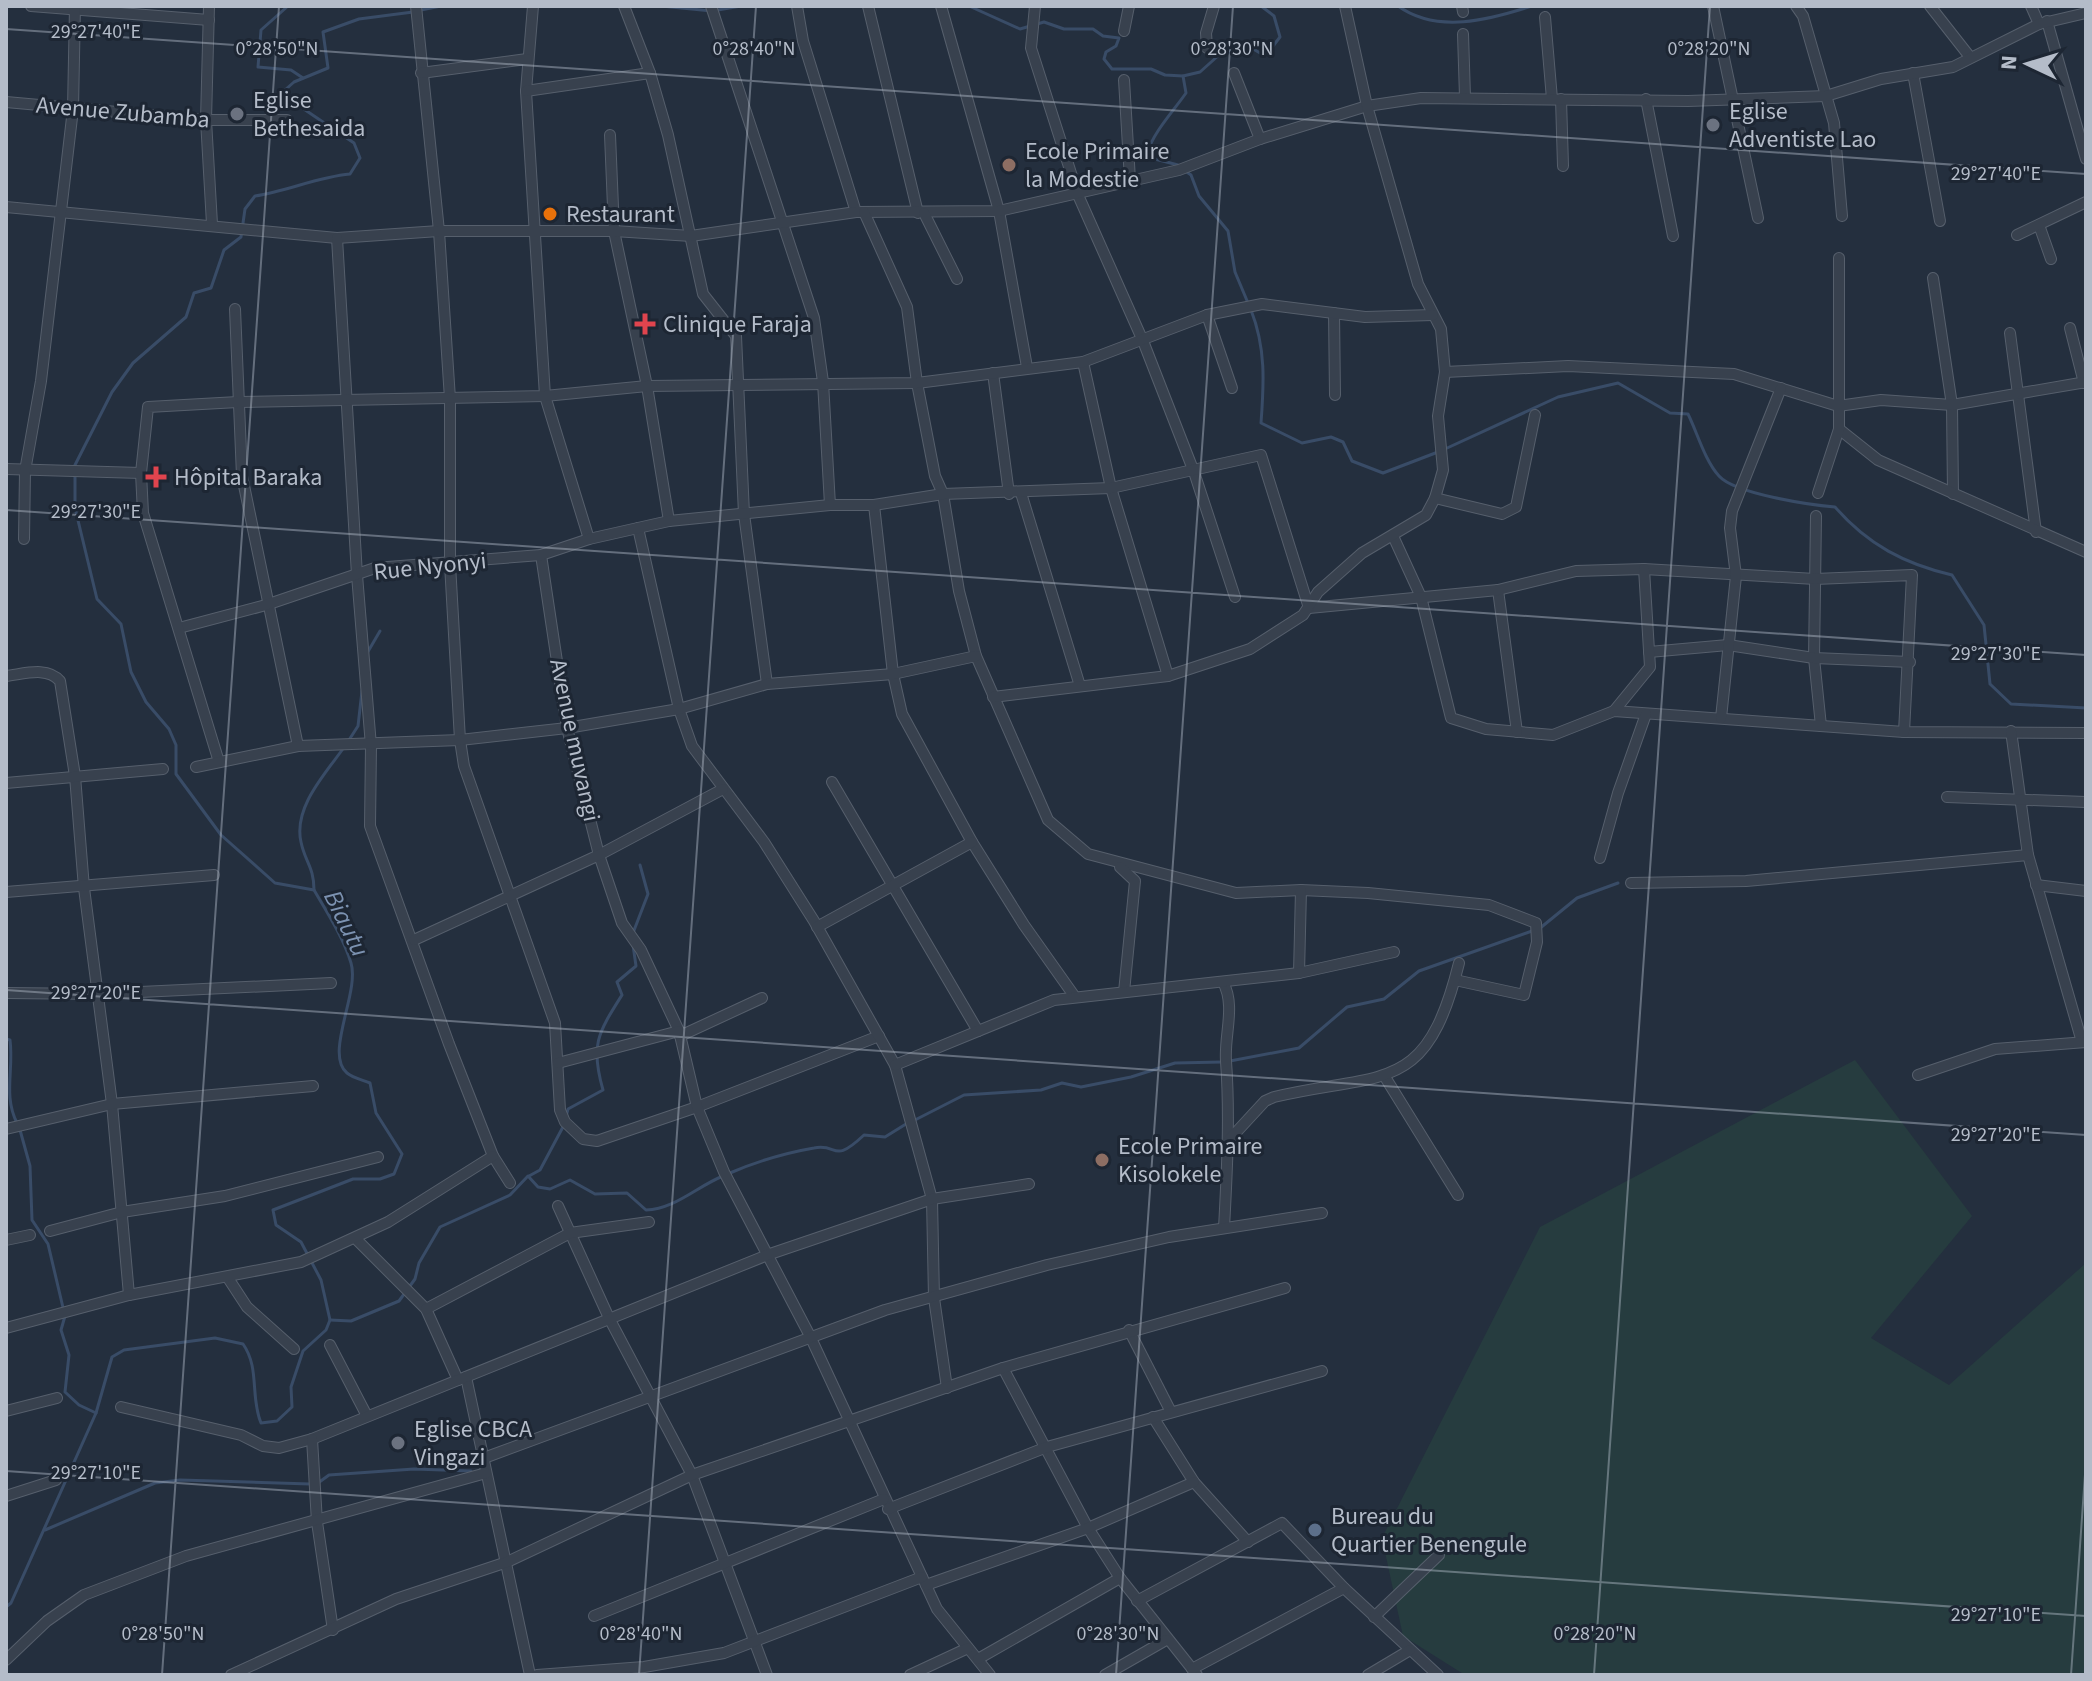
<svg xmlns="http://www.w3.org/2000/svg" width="2092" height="1681" viewBox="0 0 2092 1681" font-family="'Source Sans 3',sans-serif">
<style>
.green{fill:#263c3f}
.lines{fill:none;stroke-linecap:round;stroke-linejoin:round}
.stream{stroke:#394c67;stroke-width:3}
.minor-casing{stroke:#565f6c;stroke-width:12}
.minor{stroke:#38414e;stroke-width:10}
.ticks{fill:none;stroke:#b4bcc9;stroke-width:2;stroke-opacity:0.45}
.worship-dot{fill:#6b7280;stroke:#1d2633;stroke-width:3}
.education-dot{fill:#8d6e63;stroke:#1d2633;stroke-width:3}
.food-dot{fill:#e8710a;stroke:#1d2633;stroke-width:3}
.health-dot{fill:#e0444e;stroke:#1d2633;stroke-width:3}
.service-dot{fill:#5c6f8a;stroke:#1d2633;stroke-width:3}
.labels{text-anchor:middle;stroke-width:6;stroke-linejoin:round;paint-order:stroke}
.poi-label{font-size:24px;fill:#b4bcc9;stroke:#1d2633;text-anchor:start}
.street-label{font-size:24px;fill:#b4bcc9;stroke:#1d2633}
.water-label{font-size:26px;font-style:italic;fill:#7c92b1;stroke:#1d2633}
.ticks-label{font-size:20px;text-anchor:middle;fill:#b4bcc9;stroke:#1d2633;stroke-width:6;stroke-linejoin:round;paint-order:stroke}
</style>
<rect width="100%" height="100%" fill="#242f3e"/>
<path class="green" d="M1855,1060L1972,1216L1871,1338L1949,1385L2086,1263V1675H1465L1403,1636L1382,1538L1540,1227Z"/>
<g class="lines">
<g class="stream">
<path d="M288,6L261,30L258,67L291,70L303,78"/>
<path d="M661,6L712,11L741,6"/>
<path d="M969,6L1020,29L1044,22L1064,29H1093L1103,36L1119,38L1116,46L1106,52L1104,59L1112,69H1151L1165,75L1183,76L1200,72L1219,55L1250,47L1260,53L1270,50L1280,37L1274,16L1261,6"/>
<path d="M1398,6C1437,34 1489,20 1532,6"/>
<path d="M421,10L441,6"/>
<path d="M1178,165L1155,159L1148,152C1152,134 1175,109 1186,93L1183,76"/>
<path d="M1184,170L1191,175L1199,196L1228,231L1235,272L1248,303"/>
<path d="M1251,310C1266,348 1264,383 1261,423L1302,443L1331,437L1343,442L1352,461L1383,473L1438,452"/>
<path d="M1445,449L1558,397L1618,383L1670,413L1688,414C1697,432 1705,461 1719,476C1735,494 1811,505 1835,507C1868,545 1905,564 1952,575L1984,625L1990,684L2011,704L2086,708"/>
<path d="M366,655L380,631"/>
<path d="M349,740L358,726L362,691"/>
<path d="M314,890C314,867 305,862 301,842C293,807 326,773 345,746"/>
<path d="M1539,929L1577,898L1618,883"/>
<path d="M633,933L648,894L640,865"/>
<path d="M6,1039L10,1040C14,1069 3,1096 17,1123"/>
<path d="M1230,1061L1299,1048L1347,1007L1384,999L1419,971L1532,931"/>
<path d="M566,1117L568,1109L603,1090C590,1045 598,1033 622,995L617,982L636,966L633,945"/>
<path d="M913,1121L964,1095L1041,1090L1062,1083L1081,1087L1131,1077L1175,1063L1222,1062"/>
<path d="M20,1130L30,1166L32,1220L48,1244L65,1316L61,1330L69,1355L65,1392L79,1405L96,1413"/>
<path d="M730,1173C758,1161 785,1153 814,1148C839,1143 832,1165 864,1135L885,1137L906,1124"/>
<path d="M529,1176L540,1170L564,1125"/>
<path d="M330,1320L351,1321L399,1301L415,1279L419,1263L440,1227L510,1195L528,1176L538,1187L550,1189L570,1180L595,1194L627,1193L646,1210C675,1209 696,1187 723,1176"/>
<path d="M318,1483L329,1475L414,1469L471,1471"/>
<path d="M45,1530L155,1483L180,1480L310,1484"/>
<path d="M6,1607L11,1603L96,1413L112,1357L124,1350L215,1338L243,1344C260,1368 250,1397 261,1423L277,1421L292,1407L291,1387L303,1351L326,1330L330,1320L321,1280L301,1242L276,1225L273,1210L353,1179H380L394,1174L402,1154L376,1113L370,1083C363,1080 353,1078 347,1073C324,1054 360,992 351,963C344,939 327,912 314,890L275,883L221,835L176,774V745L169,729L146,702L131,672L121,624L97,599L75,508V465L112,392L133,363L186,317L194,293L211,288L224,250L241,237L245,209L255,196C288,191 317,177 350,174L360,158L354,143L286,97L285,90L294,82L328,68L323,32L359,19L413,12"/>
</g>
<g class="minor-casing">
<g id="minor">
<path d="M31,6L209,20"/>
<path d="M209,6L206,120L212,224"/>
<path d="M416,6L439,231L450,399V564L460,740L464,766L555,1023L560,1110L565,1122L583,1139L597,1141L697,1107L879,1036"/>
<path d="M533,6L526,91L545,396L589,539"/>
<path d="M624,6L650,73L668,135L703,294L736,336L744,514L767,684"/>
<path d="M711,6L814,318L823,382L830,505"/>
<path d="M797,6L803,41L856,212"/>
<path d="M868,6L918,213"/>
<path d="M941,6L999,211L1027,367"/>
<path d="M1035,6L1031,48L1078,195L1143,341L1194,472L1235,597"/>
<path d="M1462,6L1463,12"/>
<path d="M1713,6L1758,218"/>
<path d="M1796,6L1803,16L1834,123L1842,216"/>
<path d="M1930,6L1970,57"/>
<path d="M2031,6L2039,24"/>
<path d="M1545,17L1552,99"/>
<path d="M2047,21L2086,159"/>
<path d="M1124,31L1129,6"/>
<path d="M1463,34L1465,97"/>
<path d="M1207,48L1206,33L1214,6"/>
<path d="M421,73L527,59"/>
<path d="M1234,73L1260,139"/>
<path d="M1913,73L1940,221"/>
<path d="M1124,80L1130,180"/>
<path d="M526,91L650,73"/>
<path d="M1561,99L1563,166"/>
<path d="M1646,99L1673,236"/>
<path d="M6,102L206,120H287"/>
<path d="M610,135L614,231L647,386L669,521"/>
<path d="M6,207L337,238L439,231H614L691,236L856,212L999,211L1179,170L1260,139L1367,106L1421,98L1688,101L1826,96L1881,79L1953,67L2039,24L2086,13"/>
<path d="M864,212L907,307L917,383L935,476L943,494L959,591L976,656L1048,820L1088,854L1236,893L1301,890L1368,893L1489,905L1536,923L1537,942L1524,995L1455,980"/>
<path d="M924,213L957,279"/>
<path d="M2039,225L2051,259"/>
<path d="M2017,235L2086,202"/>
<path d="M337,238L357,575L371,746L370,826L449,1044L493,1156L510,1183"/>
<path d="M1933,278L1952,405L1953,494"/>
<path d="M235,309L242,476L298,746"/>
<path d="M1334,313L1335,395"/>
<path d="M1207,315L1232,388"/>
<path d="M2070,328L2084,383"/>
<path d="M2010,333L2036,532"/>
<path d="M1083,362L1111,488L1168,676"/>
<path d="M1445,372L1568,366L1734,374L1838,406L1881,400L1952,405L2086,382"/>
<path d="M993,373L1009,494"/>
<path d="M1839,429L1878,460L2086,552"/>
<path d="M6,469L141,473"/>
<path d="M1021,493L1080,686"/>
<path d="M1818,493L1839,429V258"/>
<path d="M1435,498L1502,514L1516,507L1535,415"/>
<path d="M874,505L893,674L902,714L972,842L1024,925L1075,997"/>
<path d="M1816,516L1814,658L1821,726"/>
<path d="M638,528L679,709L692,746L764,842L814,921L895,1065L932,1199L934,1298L947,1388"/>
<path d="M1393,536L1421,597L1451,718L1486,729L1553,735L1614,711L1904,732L2086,733"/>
<path d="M24,539L25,471L41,381L73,109L75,6"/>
<path d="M541,555L567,728L599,855L622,923L641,950L679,1031L697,1107L724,1172L810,1336L937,1609L990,1675"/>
<path d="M1498,590L1517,732"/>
<path d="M1309,608L1498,590L1576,571L1644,569L1815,579L1912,575L1904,732"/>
<path d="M179,628L266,605L375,568L541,555L589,539L669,521L830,505H874L943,494L1111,488L1261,455L1309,608"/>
<path d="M1649,652L1728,645L1814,658L1910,662"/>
<path d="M6,676C24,674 47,666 60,681L75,776L84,888L112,1104L129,1295"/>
<path d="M993,697L1168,676L1250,649L1303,615L1318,592L1362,553L1426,515L1435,498L1443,470L1438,416L1445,372L1441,329L1418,284L1367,106L1345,6"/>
<path d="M1614,711L1650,667L1644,569"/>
<path d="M1721,718L1736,576L1730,528L1732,511L1781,388"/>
<path d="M2011,731L2028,855L2082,1042"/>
<path d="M219,762L143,513L141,473L148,407L238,402L545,396L647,386L917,383L1083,362L1207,315L1262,304L1365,317L1433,315"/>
<path d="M196,767L298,746L460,740L567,728L679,709L767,684L893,674L976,656"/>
<path d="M832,782L978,1031"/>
<path d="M6,783L163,769"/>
<path d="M1947,797L2086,802"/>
<path d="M1600,858L1618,793L1646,714"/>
<path d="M1120,867L1135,881L1124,992"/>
<path d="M1631,883L1746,881L2028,855"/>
<path d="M2036,885L2086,891"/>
<path d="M6,892L214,875"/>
<path d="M817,927L972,842"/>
<path d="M414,940L599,855L723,789"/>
<path d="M1299,973L1301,890"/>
<path d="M1223,982C1236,1006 1224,1035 1226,1061C1230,1117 1227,1172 1224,1228"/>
<path d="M6,993L98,994L331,983"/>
<path d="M680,1036L762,998"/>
<path d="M558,1063L679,1031"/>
<path d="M895,1065L1054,1000L1299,973L1394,952"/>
<path d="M1918,1075L1995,1049L2086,1042"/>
<path d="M1385,1077L1458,1195"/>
<path d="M6,1129L112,1104L313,1086"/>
<path d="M1229,1140L1265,1101L1274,1097C1385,1071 1426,1096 1459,963"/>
<path d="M558,1206L609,1318L692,1475L767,1675"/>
<path d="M50,1231L122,1212L225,1196L378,1157"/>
<path d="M356,1239L426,1309L458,1380"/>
<path d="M6,1240L30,1235"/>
<path d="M228,1278L247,1307L294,1349"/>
<path d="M426,1309L570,1233L649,1222"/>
<path d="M6,1328L129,1295L301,1262L388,1222L493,1156"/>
<path d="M1129,1330L1171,1412"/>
<path d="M330,1345L367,1416"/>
<path d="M1003,1368L1088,1528L1120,1578L1197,1675"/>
<path d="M466,1377L530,1675"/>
<path d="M121,1407L241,1435L263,1446L279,1448L312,1439L770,1254L932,1199L1029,1184"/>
<path d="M6,1411L57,1398"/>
<path d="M1153,1417L1194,1482L1248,1542"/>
<path d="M312,1439L317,1522L333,1630"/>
<path d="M484,1458L885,1310L1047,1265L1169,1237L1322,1213"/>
<path d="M6,1496L56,1480"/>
<path d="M888,1509L1047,1447L1322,1371"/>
<path d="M926,1585L1088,1528L1194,1482"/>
<path d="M1137,1601L1282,1523L1344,1588L1438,1675"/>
<path d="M594,1616L884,1499"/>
<path d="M1374,1617L1439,1555"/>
<path d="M978,1659L1120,1578"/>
<path d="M6,1660L47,1621L84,1595L186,1556L486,1473"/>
<path d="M1192,1669L1344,1588"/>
<path d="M231,1675L396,1599L507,1562L692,1475L1003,1368L1285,1288"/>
<path d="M537,1675L644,1667L724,1653L922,1577"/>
<path d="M910,1675L968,1648"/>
<path d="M1105,1675L1166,1640"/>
<path d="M1368,1675L1410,1650"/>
</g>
</g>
<use href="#minor" class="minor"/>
</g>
<path class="ticks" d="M6,29L2086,174M6,510L2086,655M6,990L2086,1135M6,1471L2086,1616M162,1675L279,6M639,1675L756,6M1116,1675L1233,6M1594,1675L1710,6M2071,1675L2086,1460"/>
<g class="worship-dot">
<circle cx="237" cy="114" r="8"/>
<circle cx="1713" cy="125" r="8"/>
<circle cx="398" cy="1443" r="8"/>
</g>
<g class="education-dot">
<circle cx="1009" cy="165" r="8"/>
<circle cx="1102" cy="1160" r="8"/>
</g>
<circle class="food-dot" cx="550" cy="214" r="8"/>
<g class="health-dot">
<path d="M641 312h8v8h8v8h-8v8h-8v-8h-8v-8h8z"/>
<path d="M152 465h8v8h8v8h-8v8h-8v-8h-8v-8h8z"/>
</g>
<circle class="service-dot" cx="1315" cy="1530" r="8"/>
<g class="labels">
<g class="poi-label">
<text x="253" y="108">Eglise<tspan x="253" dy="28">Bethesaida</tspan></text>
<text x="1729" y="119">Eglise<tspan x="1729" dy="28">Adventiste Lao</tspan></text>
<text x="1025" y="159">Ecole Primaire<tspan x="1025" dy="28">la Modestie</tspan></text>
<text x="566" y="222">Restaurant</text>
<text x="663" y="332">Clinique Faraja</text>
<text x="174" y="485">Hôpital Baraka</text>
<text x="1118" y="1154">Ecole Primaire<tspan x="1118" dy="28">Kisolokele</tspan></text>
<text x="414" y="1437">Eglise CBCA<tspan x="414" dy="28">Vingazi</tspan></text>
<text x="1331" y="1524">Bureau du<tspan x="1331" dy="28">Quartier Benengule</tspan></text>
</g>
<g class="street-label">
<text transform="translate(123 112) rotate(5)" y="8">Avenue Zubamba</text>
<text transform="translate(430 566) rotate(-6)" y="8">Rue Nyonyi</text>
<text transform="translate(575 740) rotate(78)" y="8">Avenue muvangi</text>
</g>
<g class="water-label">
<text transform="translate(347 923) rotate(64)" y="9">Biautu</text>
</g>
</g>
<g class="ticks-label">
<text x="96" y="38">29°27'40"E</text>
<text x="277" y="55">0°28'50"N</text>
<text x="754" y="55">0°28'40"N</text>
<text x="1232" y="55">0°28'30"N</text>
<text x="1709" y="55">0°28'20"N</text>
<text x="1996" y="180">29°27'40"E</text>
<text x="96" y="518">29°27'30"E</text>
<text x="1996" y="660">29°27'30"E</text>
<text x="96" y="999">29°27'20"E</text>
<text x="1996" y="1141">29°27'20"E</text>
<text x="96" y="1479">29°27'10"E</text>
<text x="1996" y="1621">29°27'10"E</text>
<text x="163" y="1640">0°28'50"N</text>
<text x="641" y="1640">0°28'40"N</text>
<text x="1118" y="1640">0°28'30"N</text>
<text x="1595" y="1640">0°28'20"N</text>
</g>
<rect width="2092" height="1681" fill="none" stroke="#b4bcc9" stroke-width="16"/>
<g transform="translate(2028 64) rotate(274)" stroke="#1d2633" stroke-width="6" paint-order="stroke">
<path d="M0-6L14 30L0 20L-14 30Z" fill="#b4bcc9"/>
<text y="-12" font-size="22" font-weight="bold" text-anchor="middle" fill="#b4bcc9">N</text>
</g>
</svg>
